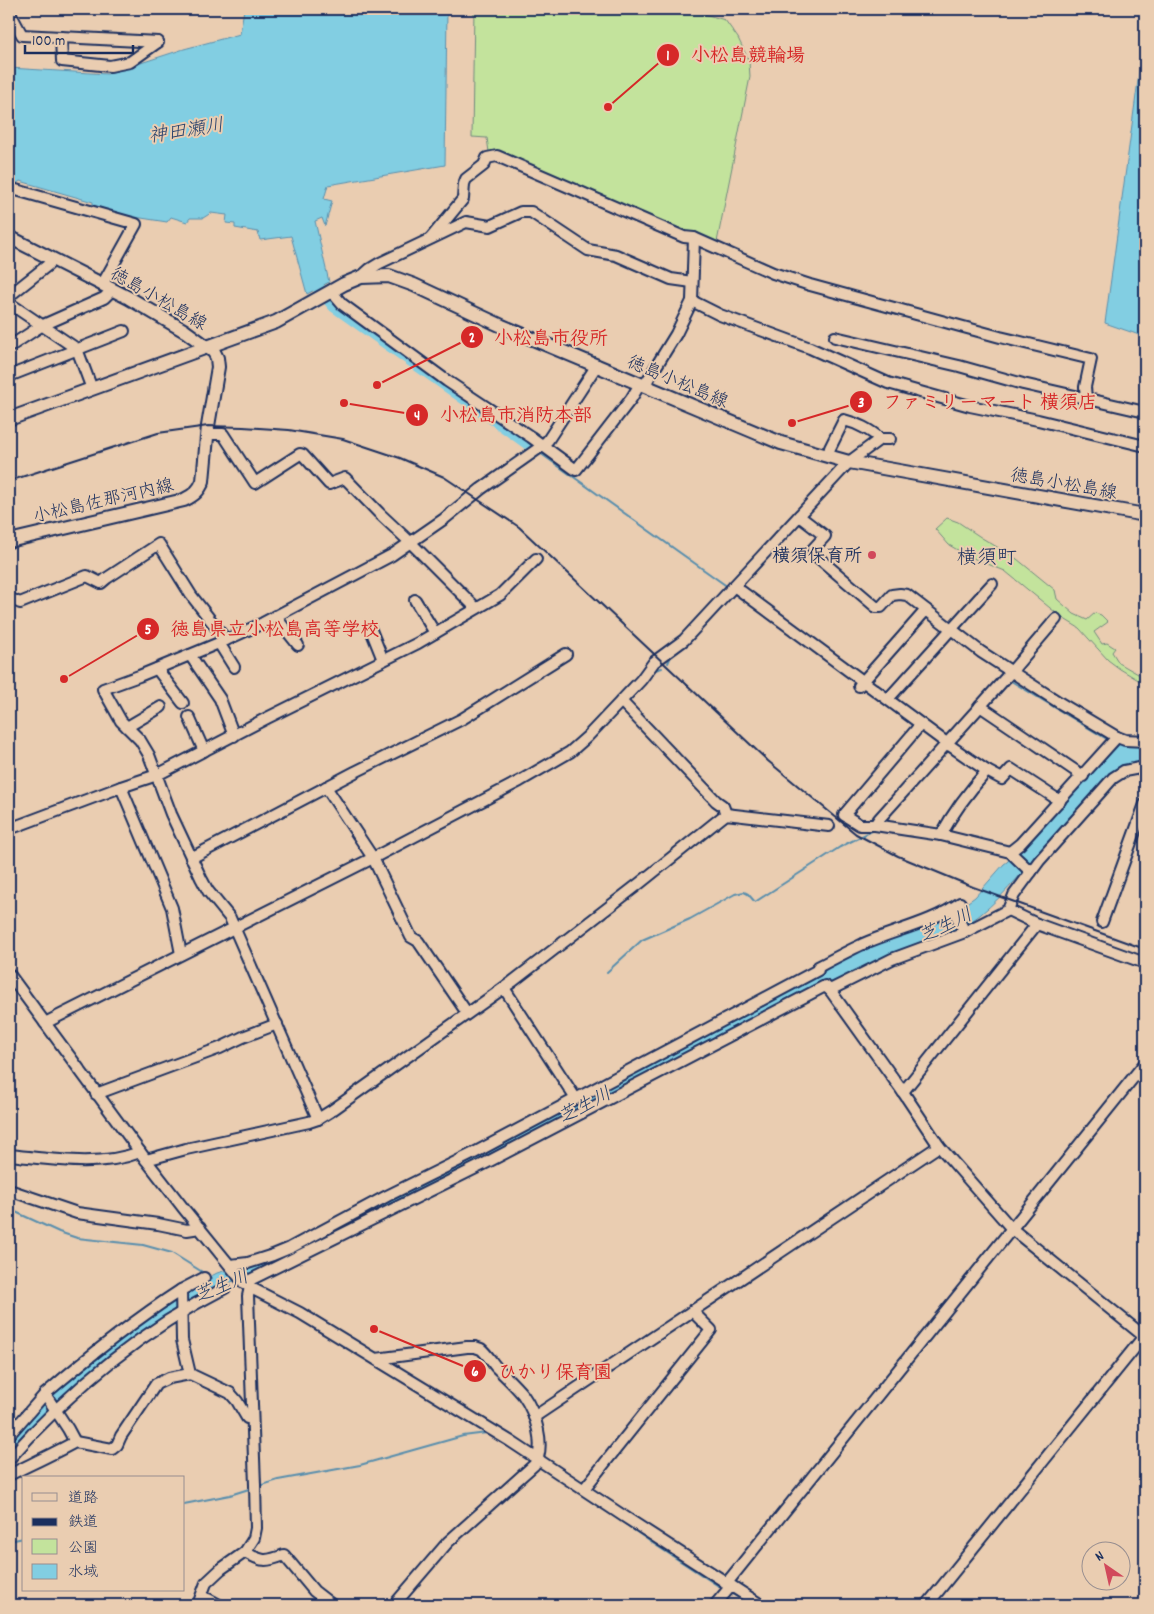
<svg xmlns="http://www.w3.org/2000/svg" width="1154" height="1614" viewBox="0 0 1154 1614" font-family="Dekko,'Klee One',sans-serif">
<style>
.green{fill:#c3e39c;stroke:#6f897d}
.water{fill:#82cee2;stroke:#598ead}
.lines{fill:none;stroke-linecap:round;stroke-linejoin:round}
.stream{stroke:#598ead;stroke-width:2}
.river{stroke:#82cee2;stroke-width:12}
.minor-casing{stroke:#1b2f5e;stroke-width:14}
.major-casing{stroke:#1b2f5e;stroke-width:16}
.minor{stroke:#eacdb1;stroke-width:10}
.major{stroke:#eacdb1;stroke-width:12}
.rail{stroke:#1b2f5e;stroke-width:2}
.poi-dot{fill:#d1495b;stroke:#eacdb1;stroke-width:2}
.labels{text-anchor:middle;stroke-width:4;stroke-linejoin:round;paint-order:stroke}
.street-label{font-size:18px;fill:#1b2f5e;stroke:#eacdb1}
.poi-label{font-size:18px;font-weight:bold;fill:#1b2f5e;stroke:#eacdb1;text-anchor:end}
.water-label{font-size:19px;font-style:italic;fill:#253f6b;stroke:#eacdb1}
.quarter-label{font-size:20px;fill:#1b2f5e;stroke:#eacdb1}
.leader{fill:none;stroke:#d62828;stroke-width:2}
.callout-dot{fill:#d62828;stroke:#eacdb1;stroke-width:2}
.mark-label{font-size:15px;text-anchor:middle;font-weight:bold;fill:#fff}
.callout-label{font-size:19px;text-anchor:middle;font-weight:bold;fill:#d62828;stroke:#eacdb1;stroke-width:4;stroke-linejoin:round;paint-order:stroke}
</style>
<rect width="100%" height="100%" fill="#eacdb1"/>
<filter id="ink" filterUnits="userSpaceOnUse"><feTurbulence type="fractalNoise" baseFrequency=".02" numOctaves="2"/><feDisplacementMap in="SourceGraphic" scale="10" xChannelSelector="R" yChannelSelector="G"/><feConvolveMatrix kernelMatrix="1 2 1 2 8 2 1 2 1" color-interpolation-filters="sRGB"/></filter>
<g filter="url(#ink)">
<g class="green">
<path d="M474,9H696L697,12L725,20L738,38L749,61L750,77L717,242L690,232H685L503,156L489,152L487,138L472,137Z"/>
<path d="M947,518L958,522L982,538L1017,559L1055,590L1057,599L1074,614L1087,620L1095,613L1101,615L1108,622L1094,632L1102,644L1107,643L1115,648L1112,652L1119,663L1145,678V684L1120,669L1108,660L1079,628L1061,617L1005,571L968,556L949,545L935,529Z"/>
</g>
<g class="water">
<path d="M244,9H447L445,165L328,185L324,199L332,201L325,226L322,218L315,221L329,282L307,294L291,236L260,240L258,232L235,228V224L226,223L227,215L211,213L203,218H190L187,222L171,217L167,222L122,215L93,205V202L20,181L16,184L9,183V68L107,74L184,49L240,34Z"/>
<path d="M1145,43V337L1105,323L1143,44Z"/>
<path d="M1119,741L1145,743V762C1132,763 1121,766 1111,774C1086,801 1061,829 1037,856C1012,884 989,913 956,931L875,962L832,982L824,980L433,1185L263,1270L223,1285L134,1339L68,1392L67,1395L9,1451V1438L56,1387L152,1312L187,1289L217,1273L277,1256L844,956L958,909L975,897L1004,864L1007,862Z"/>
</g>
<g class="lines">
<g class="stream">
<path d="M527,443L532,447"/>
<path d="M540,453L728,587"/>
<path d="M668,663L672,654"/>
<path d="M651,674L655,670L662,668"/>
<path d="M1009,681H1011L1110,741"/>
<path d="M935,839L953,843"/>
<path d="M607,972L642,940L690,919L735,894L744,892L748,894L755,902L840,847L874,830"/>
<path d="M9,1209L59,1232L77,1238L143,1245L172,1253L212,1278"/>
<path d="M259,1486L278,1480L360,1465L463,1436L487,1433"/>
<path d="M588,1498L651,1542L723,1589"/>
<path d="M184,1504L230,1495L252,1488"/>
<path d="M9,1544L14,1540L24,1538"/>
<path d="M729,1592L750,1605"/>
</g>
<path class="river" d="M316,285L334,306L527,443"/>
<g class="minor-casing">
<g id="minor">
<path d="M9,11L22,35L158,42"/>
<path d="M61,37L62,61L110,66L130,62L158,42"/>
<path d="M9,188L136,224L102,285"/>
<path d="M431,238L463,199L464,184L466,179L484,165L487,158L497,156L684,237L694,238L773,273L810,285L1000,337L1091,359L1085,387L1086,398"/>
<path d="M361,277L370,269L380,263L466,222L490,226L521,212H531L588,250L616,255L671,279L692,282"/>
<path d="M332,290L336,297L342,304L447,381L531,437L576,470L631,399L640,384"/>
<path d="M9,296L48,265L51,259"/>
<path d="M692,301L720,315L810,348L888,383L970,406L1038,420L1145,446"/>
<path d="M9,303L77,349L92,389"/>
<path d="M835,337L959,366L1023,384L1145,412"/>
<path d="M9,347L41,326L104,298L112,290"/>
<path d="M9,376L124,331"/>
<path d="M644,386L676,334L692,301L694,238"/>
<path d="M208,434H223L255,483L300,454L303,455L329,484L345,478L379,513L411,543L476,608"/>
<path d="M828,456L830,448L844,420C856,423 871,430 880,439H890"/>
<path d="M799,516L825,536L813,549L814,554L876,607H881L892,595L900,594L907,595L981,652L1060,703L1117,737L1125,740L1145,741"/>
<path d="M734,586L952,747L987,771L1002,779L1011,769L1060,801"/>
<path d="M9,598L20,603L87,576L101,583L107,578L159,544L191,595L226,640"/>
<path d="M415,600L435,633"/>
<path d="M275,616L298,645"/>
<path d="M371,630L383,660"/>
<path d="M219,643L234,667"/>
<path d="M190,655L220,699L234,736"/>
<path d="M157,669L183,703"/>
<path d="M859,686L926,610"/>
<path d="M888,699L992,584"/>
<path d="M621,701L716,801L723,806L726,814"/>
<path d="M980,706L1083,776"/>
<path d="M189,717L204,751"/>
<path d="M921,724L844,815L860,825H875L941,835L1010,852L1031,872"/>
<path d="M127,727L161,707"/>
<path d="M121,787L172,908L181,954"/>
<path d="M326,787L373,858L411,937L418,941L467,1013"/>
<path d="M875,825L879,819L1011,672L1056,619"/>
<path d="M9,829L121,787L157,775L267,718L418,643L500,595L536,559"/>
<path d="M941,835C954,811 969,791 987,771"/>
<path d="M1010,852L1020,844L1117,737"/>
<path d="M191,858L355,772L462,719L566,654"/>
<path d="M952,908L965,932"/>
<path d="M1008,910L1037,924L1145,963"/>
<path d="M1102,922L1145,804"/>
<path d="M9,974L146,1160L184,1209L244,1283L253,1289L300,1313L510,1441L625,1517L761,1605"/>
<path d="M504,988L576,1099"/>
<path d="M830,990L903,1092L939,1146L1012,1229L1145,1337"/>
<path d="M45,1023L373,858L520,781L570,752L587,737L641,680L654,662L684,640L849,462L880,439"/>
<path d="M903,1092L1037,924"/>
<path d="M96,1094L220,1048L243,1037L277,1024"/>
<path d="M318,1119L230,918L208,891L201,878L171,814L149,755L140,740L121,721L103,689L139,676L226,640L263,623L392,555L444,519L481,489L542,446L548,440L597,365"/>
<path d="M9,1155C51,1159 99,1168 140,1152"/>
<path d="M146,1160L186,1149L309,1122L318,1119L331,1111L512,982L640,883L726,814L829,826"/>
<path d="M9,1190L77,1213L158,1224L187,1230L200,1228"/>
<path d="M230,1265L248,1263L273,1255L290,1248L387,1196L474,1153L818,970V967C833,959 848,951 863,944C895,930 931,923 960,903"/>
<path d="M244,1283L482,1165L825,986L830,990L892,959L965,932L1008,910L1014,895L1039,861L1113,778L1124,771L1145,767"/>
<path d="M181,1290L204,1278"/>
<path d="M376,1359L467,1347H475L481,1349C487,1354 491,1361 496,1367C505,1376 515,1385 523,1395C535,1412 547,1447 534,1465L448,1542L394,1605"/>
<path d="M534,1417L939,1146"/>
<path d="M9,1435L45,1394"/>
<path d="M75,1442L68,1429L45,1394C88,1357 133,1321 181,1290L182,1340L190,1374"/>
<path d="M9,1459C70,1390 142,1330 225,1288"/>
<path d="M9,1475C31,1464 53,1454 75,1442L112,1449L117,1445L121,1436L156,1384L169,1378L190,1374L230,1393L237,1401L247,1418L252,1417"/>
<path d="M584,1489L711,1330L692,1311"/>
<path d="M245,1552C262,1562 266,1562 284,1555L314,1591L332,1605"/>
<path d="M726,1584L1145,1063"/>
<path d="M201,1598L208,1599L219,1605"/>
<path d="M198,1605L206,1583L221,1569L245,1552L254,1538L256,1528L255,1485L248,1296L250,1287"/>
<path d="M715,1605L731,1586"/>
<path d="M927,1605L1145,1335"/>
</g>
</g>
<g class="major-casing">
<g id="major">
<path d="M9,237L129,298L185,331L214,352L217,358L218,367L208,426L203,481C199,491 194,495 184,500L9,541"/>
<path d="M9,419L276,322L344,284L361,277L389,276L414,285L502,326L781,443L849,462L1145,515"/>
</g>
</g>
<use href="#minor" class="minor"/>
<use href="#major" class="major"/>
<path class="rail" d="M9,481L158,433L208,426L243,427L289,430L343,439L400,458L444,477L519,527L768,761L856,834L898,856L973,887L1145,949"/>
</g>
</g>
<circle class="poi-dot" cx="872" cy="555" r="5"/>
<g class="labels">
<g class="street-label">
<text transform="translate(159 298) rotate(30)" y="6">徳島小松島線</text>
<text transform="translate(678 381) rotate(23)" y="6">徳島小松島線</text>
<text transform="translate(1064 483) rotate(10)" y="6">徳島小松島線</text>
<text transform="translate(103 500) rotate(-13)" y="6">小松島佐那河内線</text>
</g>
<g class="poi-label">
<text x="862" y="561">横須保育所</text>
</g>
<g class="water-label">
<text transform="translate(186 129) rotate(-9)" y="7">神田瀬川</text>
<text transform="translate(945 924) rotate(-26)" y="7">芝生川</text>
<text transform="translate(584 1104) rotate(-28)" y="7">芝生川</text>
<text transform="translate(221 1285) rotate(-23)" y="7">芝生川</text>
</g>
<g class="quarter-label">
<text x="987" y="563">横須町</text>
</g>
</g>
<path class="leader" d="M608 107L668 55M377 385L472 337M792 423L861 402M344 403L417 415M64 679L148 629M374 1329L475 1371"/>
<g class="callout-dot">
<circle cx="608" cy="107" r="5"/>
<circle cx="377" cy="385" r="5"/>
<circle cx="792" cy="423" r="5"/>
<circle cx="344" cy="403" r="5"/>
<circle cx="64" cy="679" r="5"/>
<circle cx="374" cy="1329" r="5"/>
<circle cx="668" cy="55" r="12"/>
<circle cx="472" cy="337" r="12"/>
<circle cx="861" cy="402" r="12"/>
<circle cx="417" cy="415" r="12"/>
<circle cx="148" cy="629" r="12"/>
<circle cx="475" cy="1371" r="12"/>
</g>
<g class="mark-label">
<text x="668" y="60">1</text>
<text x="472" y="342">2</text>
<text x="861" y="407">3</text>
<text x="417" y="420">4</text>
<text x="148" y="634">5</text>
<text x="475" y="1376">6</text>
</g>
<g class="callout-label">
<text x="748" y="61">小松島競輪場</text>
<text x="551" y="344">小松島市役所</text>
<text x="990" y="408">ファミリーマート 横須店</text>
<text x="516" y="421">小松島市消防本部</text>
<text x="275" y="635">徳島県立小松島高等学校</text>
<text x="555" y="1378">ひかり保育園</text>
</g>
<rect width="1154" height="1614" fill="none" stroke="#eacdb1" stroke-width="30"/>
<rect x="15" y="15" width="1124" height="1584" fill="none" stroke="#1b2f5e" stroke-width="2" filter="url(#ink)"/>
<rect x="22" y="1476" width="162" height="115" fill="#eacdb1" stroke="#978e90"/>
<rect x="32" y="1493" width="25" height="8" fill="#eacdb1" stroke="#978e90"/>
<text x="68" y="1502" font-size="15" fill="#1b2f5e">道路</text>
<rect x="32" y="1518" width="25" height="8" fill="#1b2f5e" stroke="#978e90"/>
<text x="68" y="1526" font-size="15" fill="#1b2f5e">鉄道</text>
<rect x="32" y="1539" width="25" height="15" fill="#c3e39c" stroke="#978e90"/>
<text x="68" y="1552" font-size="15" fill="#1b2f5e">公園</text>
<rect x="32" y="1564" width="25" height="15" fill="#82cee2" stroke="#978e90"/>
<text x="68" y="1576" font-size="15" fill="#1b2f5e">水域</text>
<g transform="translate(1106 1566) rotate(326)"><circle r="24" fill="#eacdb1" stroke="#978e90"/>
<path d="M0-4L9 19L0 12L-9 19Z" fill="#d1495b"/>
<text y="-8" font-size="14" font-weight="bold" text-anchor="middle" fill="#1b2f5e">N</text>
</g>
<path d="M25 45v8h108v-8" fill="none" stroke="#1b2f5e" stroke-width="2.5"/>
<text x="32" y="45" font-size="15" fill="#1b2f5e" stroke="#eacdb1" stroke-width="4" paint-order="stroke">100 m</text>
</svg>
